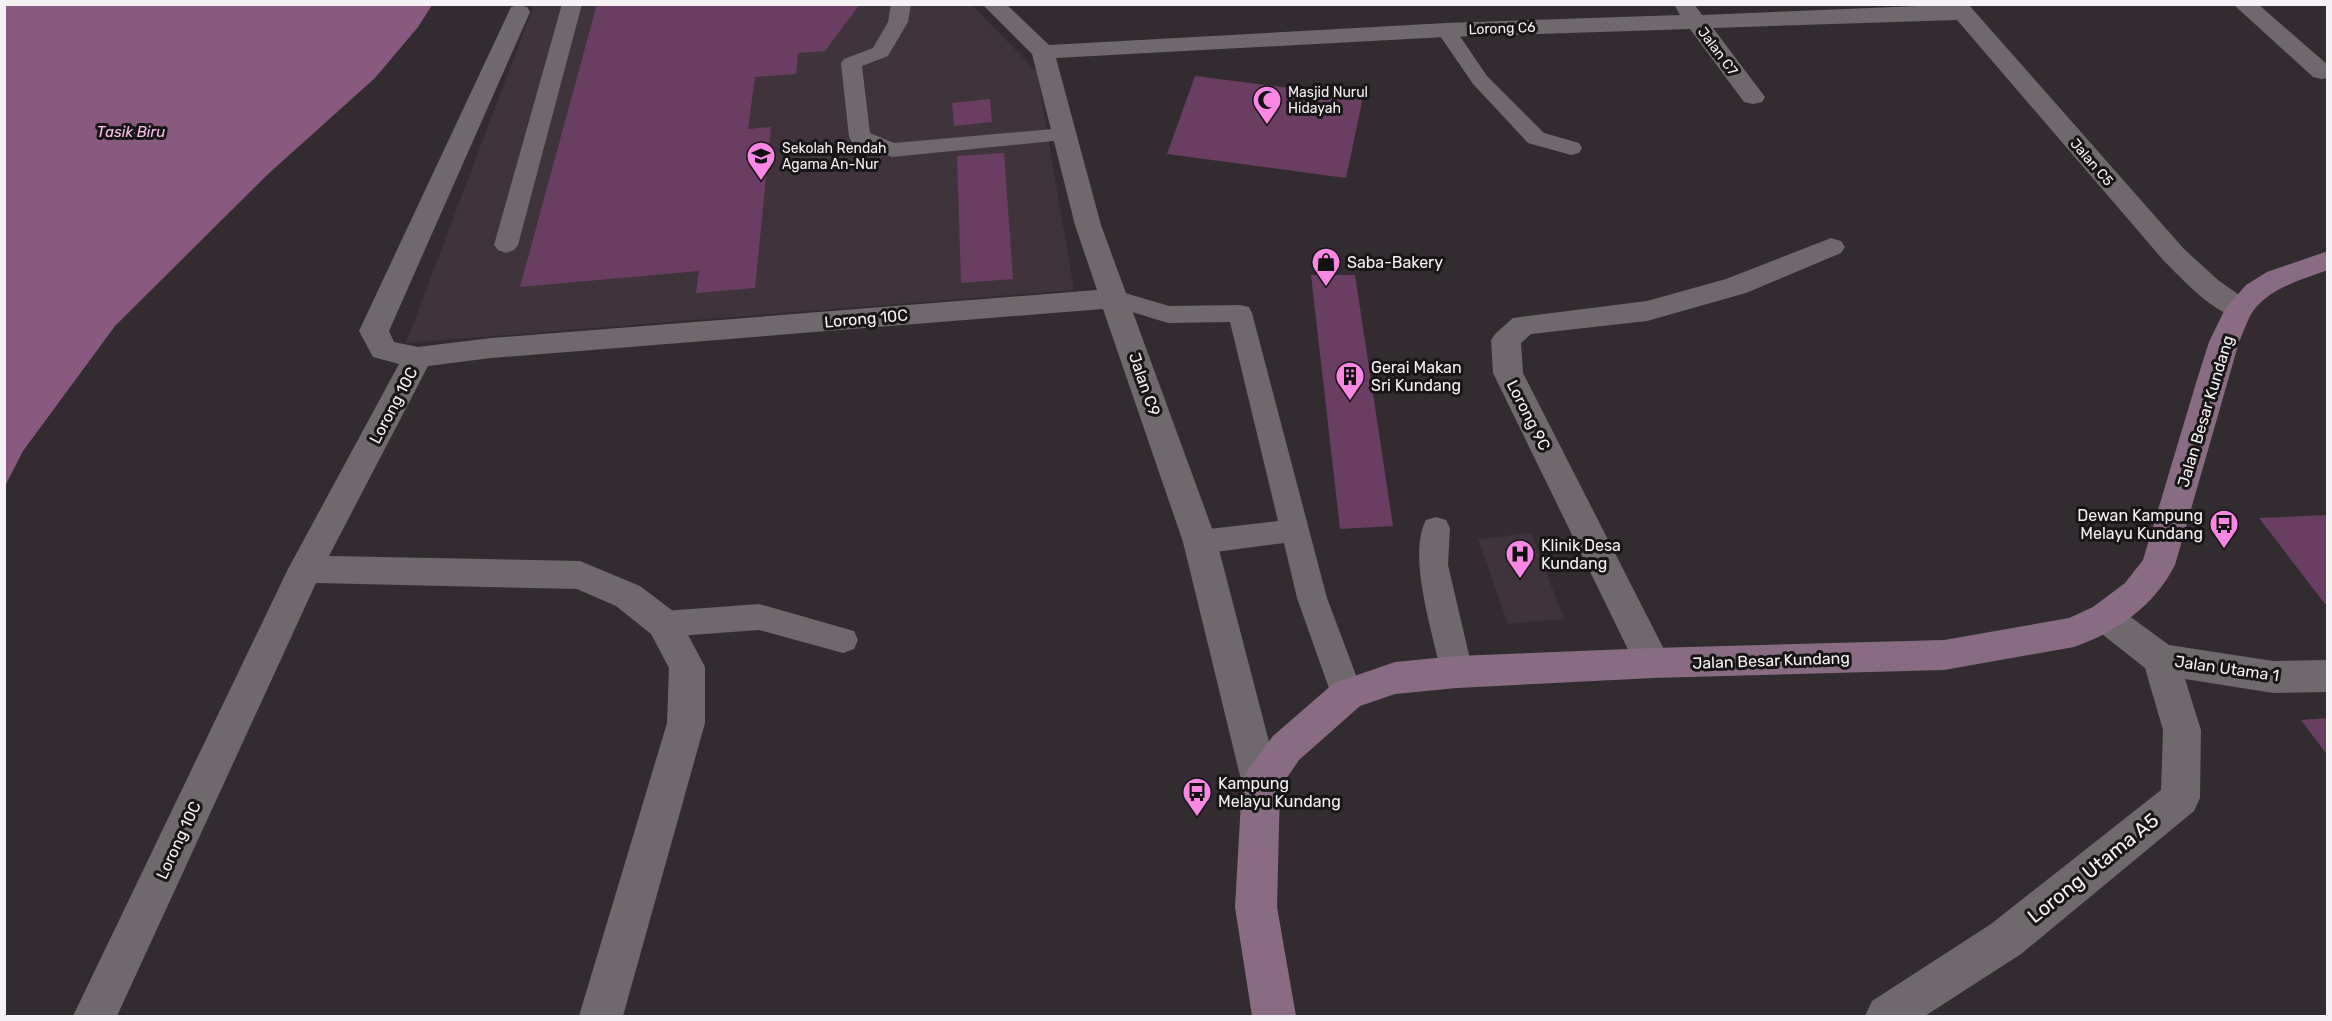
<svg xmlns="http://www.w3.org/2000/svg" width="2332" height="1021" viewBox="0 0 2332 1021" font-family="Rubik,sans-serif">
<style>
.built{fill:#3f343c}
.water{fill:#895a7f}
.building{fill:#6a3e62}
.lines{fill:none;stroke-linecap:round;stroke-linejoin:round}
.service{fill:#6f686d;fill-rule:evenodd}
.minor{fill:#6f686d;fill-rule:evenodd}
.secondary{fill:#896c83;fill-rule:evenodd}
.labels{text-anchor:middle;stroke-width:6;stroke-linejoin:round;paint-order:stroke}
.far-street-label{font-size:14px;fill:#f5f1f4;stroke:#181517}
.far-poi-label{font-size:14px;fill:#f5f1f4;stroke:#181517;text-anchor:start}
.far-water-label{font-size:15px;font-style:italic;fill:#fcc1ee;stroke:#181517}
.poi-label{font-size:16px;fill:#f5f1f4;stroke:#181517;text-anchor:start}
.street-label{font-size:16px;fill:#f5f1f4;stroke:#181517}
.near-street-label{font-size:20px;fill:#f5f1f4;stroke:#181517}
</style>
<rect width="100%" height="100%" fill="#322c30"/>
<g class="built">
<path d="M534,5H972L1037,72L1074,290L406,343Z"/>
<path d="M1531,533L1564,619L1508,624L1478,539Z"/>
</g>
<path class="water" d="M5,4L432,5L418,27L375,78L267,175L115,326L23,451L5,486Z"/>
<g class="building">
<path d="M597,4H860L825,51L798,53L796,74L755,77L748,129L771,127L755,288L696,293L699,271L520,287Z"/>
<path d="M1195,76L1363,97L1346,178L1167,154Z"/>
<path d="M990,99L992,122L954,126L952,103Z"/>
<path d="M1004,153L1013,279L961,283L957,156Z"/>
<path d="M1311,275H1355L1393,526L1340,529Z"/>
<path d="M2328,515V604H2325L2259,518Z"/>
<path d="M2328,718V756L2301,720Z"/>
</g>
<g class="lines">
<g class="service">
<path d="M562,4H582L518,245L514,250L506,253L498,250L494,245Z"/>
<path d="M891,4H911L908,22L888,56L862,66L870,133L894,143L1065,128L1073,129L1076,134L1073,139L892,157L852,142L849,137L841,63L844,59L873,48L888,22Z"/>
<path d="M1446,24L1453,26L1487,76L1544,133L1579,143L1582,148L1579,153L1571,155L1528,143L1473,84L1436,30L1439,26Z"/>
<path d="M1115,290L1169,306L1240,305L1249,307L1252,313L1327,598L1363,694L1358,704L1347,708L1336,704L1331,694L1297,598L1284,543L1200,554L1190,550L1185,542L1190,534L1200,530L1278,521L1230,322L1168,323L1106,304L1103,298L1106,292Z"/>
<path d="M1436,517L1446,520L1450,528L1448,565L1473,672L1468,682L1457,685L1446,682L1441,672C1433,633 1407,555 1426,520Z"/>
<path d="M759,604L854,631L858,640L854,649L843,653L759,630L664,637L653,633L649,624L653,615L664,611Z"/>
</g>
<g class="minor">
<path d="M982,4H1006L1049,45L1446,23L1680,15L1674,4H1694L1702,15L1968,4L2184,249L2218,280L2249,302L2253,309L2249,316C2221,324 2184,280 2164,261L1957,20L1713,28L1765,97L1762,102L1753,104L1744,102L1690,29L1446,37L1056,58L1101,225L1217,542L1280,784L1275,797L1261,802L1247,797L1242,784L1183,542L1103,309L491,358L428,366L329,556L580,561L640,586L677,614L705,667V723L623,1016H579L667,723L669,668L651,634L616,606L577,589L316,583L117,1016H73L288,569L399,364L373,357L359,331L511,7L519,5L527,7L530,12L389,331L394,342L418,347L491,338L1097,290L1075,225L1032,54Z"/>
<path d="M2233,4H2258L2328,65V78L2321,79L2313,77Z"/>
<path d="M1831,238L1841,241L1845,247L1841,253L1746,293L1647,321L1531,334L1521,343L1523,373L1671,663L1666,674L1653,678L1640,674L1493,373L1491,340L1496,333L1513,318L1647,301L1726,279Z"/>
<path d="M2105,602L2117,607L2169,645L2273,661L2328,660V692L2273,693L2185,679L2201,730L2200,798L2194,811L2021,954L1925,1016H1865L1872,1001L1991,924L2161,790L2163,730L2145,668L2093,627L2087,617L2093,607Z"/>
</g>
<path class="secondary" d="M2328,251V270C2301,280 2265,289 2250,316C2246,324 2243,333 2239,342L2175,565C2154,606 2117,632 2074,647L1944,670L1653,678L1457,688L1395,694L1360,706L1299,760L1280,788L1277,907L1296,1016H1252L1235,907L1242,784L1247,771L1273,736L1334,683L1395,662L1457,656L1653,648L1944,640L2069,618L2093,607L2125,583L2143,560L2196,383L2209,342L2225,309L2246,285L2267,272Z"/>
</g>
<defs>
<g id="mosque-pin" transform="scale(1.5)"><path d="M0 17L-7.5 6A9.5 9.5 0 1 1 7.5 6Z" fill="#fb87e5" stroke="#181517"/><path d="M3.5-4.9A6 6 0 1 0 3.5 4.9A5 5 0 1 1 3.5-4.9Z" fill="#111"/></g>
<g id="school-pin" transform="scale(1.5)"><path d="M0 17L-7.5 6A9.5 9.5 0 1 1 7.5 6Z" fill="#fb87e5" stroke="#181517"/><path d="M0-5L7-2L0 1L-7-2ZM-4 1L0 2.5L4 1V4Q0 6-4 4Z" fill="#111"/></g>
<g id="shop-pin" transform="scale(1.5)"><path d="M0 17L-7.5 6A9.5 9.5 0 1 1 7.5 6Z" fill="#fb87e5" stroke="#181517"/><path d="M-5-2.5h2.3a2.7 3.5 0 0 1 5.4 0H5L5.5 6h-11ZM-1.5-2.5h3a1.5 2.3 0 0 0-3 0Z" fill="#111"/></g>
<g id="building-pin" transform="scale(1.5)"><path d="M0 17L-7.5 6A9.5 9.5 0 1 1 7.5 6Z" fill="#fb87e5" stroke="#181517"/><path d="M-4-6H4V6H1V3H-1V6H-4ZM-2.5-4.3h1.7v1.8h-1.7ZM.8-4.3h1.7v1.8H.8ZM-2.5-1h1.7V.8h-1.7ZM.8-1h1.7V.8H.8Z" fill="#111"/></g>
<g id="bus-pin" transform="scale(1.5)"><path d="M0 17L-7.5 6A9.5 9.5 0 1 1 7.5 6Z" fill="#fb87e5" stroke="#181517"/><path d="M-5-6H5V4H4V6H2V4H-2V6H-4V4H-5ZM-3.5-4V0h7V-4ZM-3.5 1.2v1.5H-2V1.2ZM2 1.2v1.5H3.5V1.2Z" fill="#111"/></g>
<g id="hospital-pin" transform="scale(1.5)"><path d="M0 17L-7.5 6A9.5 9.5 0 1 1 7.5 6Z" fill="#fb87e5" stroke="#181517"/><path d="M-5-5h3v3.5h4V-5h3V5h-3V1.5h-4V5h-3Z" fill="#111"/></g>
</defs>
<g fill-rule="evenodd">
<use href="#mosque-pin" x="1267" y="100"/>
<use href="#school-pin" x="761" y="156"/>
<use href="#shop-pin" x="1326" y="262"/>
<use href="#building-pin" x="1350" y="376"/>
<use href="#bus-pin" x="2224" y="524"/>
<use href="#hospital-pin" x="1520" y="554"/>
<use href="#bus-pin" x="1197" y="792"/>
</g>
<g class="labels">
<g class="far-street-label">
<text transform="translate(1502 28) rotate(-2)" y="5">Lorong C6</text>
<text transform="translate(1718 51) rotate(53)" y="5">Jalan C7</text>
<text transform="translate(2092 162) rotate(49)" y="5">Jalan C5</text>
</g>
<g class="far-poi-label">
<text x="1288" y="97">Masjid Nurul<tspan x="1288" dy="16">Hidayah</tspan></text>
<text x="782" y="153">Sekolah Rendah<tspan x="782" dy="16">Agama An-Nur</tspan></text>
</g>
<g class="far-water-label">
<text x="131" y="137">Tasik Biru</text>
</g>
<g class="poi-label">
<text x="1347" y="268">Saba-Bakery</text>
<text x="1371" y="373">Gerai Makan<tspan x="1371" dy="18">Sri Kundang</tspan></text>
<text x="2203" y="521" text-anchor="end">Dewan Kampung<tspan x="2203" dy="18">Melayu Kundang</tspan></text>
<text x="1541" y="551">Klinik Desa<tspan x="1541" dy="18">Kundang</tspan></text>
<text x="1218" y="789">Kampung<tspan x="1218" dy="18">Melayu Kundang</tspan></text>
</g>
<g class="street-label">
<text transform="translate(866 318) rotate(-5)" y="6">Lorong 10C</text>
<text transform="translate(1145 384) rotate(71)" y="6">Jalan C9</text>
<text transform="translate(393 405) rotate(-62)" y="6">Lorong 10C</text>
<text transform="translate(2205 411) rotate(-73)" y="6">Jalan Besar Kundang</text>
<text transform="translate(1529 415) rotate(63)" y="6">Lorong 9C</text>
<text transform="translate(1771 660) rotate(-2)" y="6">Jalan Besar Kundang</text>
<text transform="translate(2227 668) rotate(8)" y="6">Jalan Utama 1</text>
<text transform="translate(178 840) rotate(-65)" y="6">Lorong 10C</text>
</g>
<g class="near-street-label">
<text transform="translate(2093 868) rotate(-39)" y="7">Lorong Utama A5</text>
</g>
</g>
<rect width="2332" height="1021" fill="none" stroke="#f5f1f4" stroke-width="12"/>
</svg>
